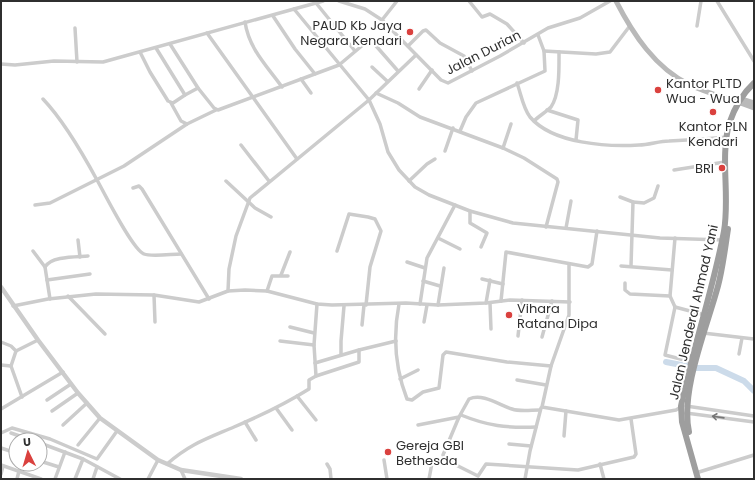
<svg xmlns="http://www.w3.org/2000/svg" width="755" height="480" viewBox="0 0 755 480" font-family="Poppins,sans-serif">
<style>
.lines{fill:none;stroke-linecap:round;stroke-linejoin:round}
.river{stroke:#ccdbea;stroke-width:6}
.minor{stroke:#ccc;stroke-width:3.5}
.tertiary{stroke:#ccc;stroke-width:4.5}
.secondary{stroke:#b9b9b9;stroke-width:5}
.trunk{stroke:#9e9e9e;stroke-width:6}
.oneway{stroke:#767676}
.poi-dot{fill:#da413e;stroke:#fff;stroke-width:1.5}
.labels{text-anchor:middle;stroke-width:4;stroke-linejoin:round;paint-order:stroke}
.poi-label{font-size:13px;fill:#2f2f2f;stroke:#fff;text-anchor:start}
.street-label{font-size:13px;fill:#2f2f2f;stroke:#fff}
</style>
<rect width="100%" height="100%" fill="#fff"/>
<g class="lines">
<path class="river" d="M666,362L697,368H716L744,381L754,391"/>
<g class="minor">
<path d="M323,1L316,3L355,51"/>
<path d="M339,1L365,9L382,20L441,80L448,83L500,56L548,28L580,18L610,1"/>
<path d="M469,1L482,17L490,14L507,24L524,43"/>
<path d="M717,1L754,61"/>
<path d="M294,9L316,3"/>
<path d="M273,16L295,49L315,74"/>
<path d="M382,20L397,1"/>
<path d="M245,22C249,49 267,66 282,87"/>
<path d="M697,26L701,1"/>
<path d="M75,28L77,62"/>
<path d="M207,33L297,159"/>
<path d="M408,46L423,31L426,30L440,43L464,56L472,71"/>
<path d="M156,48L185,95L198,88L170,44"/>
<path d="M544,51L596,54L610,52L629,27"/>
<path d="M140,52L150,72L168,101L173,103L185,95"/>
<path d="M1,64L15,65L54,61L103,62L294,9L369,100L380,124L388,152L399,170L415,187L429,195L470,211L513,223L660,238L723,240"/>
<path d="M372,67L387,81"/>
<path d="M301,79L311,93"/>
<path d="M517,83C521,94 523,108 530,117C553,144 608,147 639,145C649,145 659,141 669,141C689,140 708,139 727,137"/>
<path d="M198,88L214,108L218,110L339,65L370,39L398,71"/>
<path d="M419,89L432,70"/>
<path d="M376,93L398,103L420,117L503,148L524,158L557,179L558,182L546,227"/>
<path d="M43,99C62,119 84,156 97,180C105,194 132,249 144,254C151,257 172,254 181,254"/>
<path d="M171,103L181,121L187,124"/>
<path d="M547,110L578,120L576,140"/>
<path d="M534,121C539,116 546,112 551,107C560,94 559,67 559,52"/>
<path d="M460,131L466,117L476,103L545,71L544,51L538,35"/>
<path d="M241,145L269,181"/>
<path d="M503,148L511,124"/>
<path d="M445,151L453,128"/>
<path d="M674,170L725,162"/>
<path d="M226,181L255,208L271,217"/>
<path d="M409,181L427,164L435,159"/>
<path d="M133,188L139,186L142,189L209,299"/>
<path d="M620,197L633,202"/>
<path d="M35,205L50,203L124,166L187,124L216,110"/>
<path d="M470,211V223L487,233L481,247"/>
<path d="M566,228L571,201"/>
<path d="M438,238L460,249"/>
<path d="M675,238L670,296L675,307"/>
<path d="M78,240L80,257"/>
<path d="M33,251L45,267"/>
<path d="M337,251L349,214L368,217L375,219L381,231L370,267L366,305"/>
<path d="M407,262L425,268"/>
<path d="M621,266L672,270"/>
<path d="M631,266L633,202L644,203L654,198L658,186"/>
<path d="M281,275L290,252"/>
<path d="M482,279L503,284"/>
<path d="M47,280L90,274"/>
<path d="M423,281L440,286"/>
<path d="M625,283V290L630,294L670,296"/>
<path d="M228,291L229,269L236,236L250,198L369,100L416,55"/>
<path d="M267,291L272,276H288"/>
<path d="M154,295L155,322"/>
<path d="M68,296L105,334"/>
<path d="M50,299L45,267C51,256 76,257 88,256"/>
<path d="M501,301L506,252L588,267L592,264L597,231"/>
<path d="M486,303L490,280"/>
<path d="M490,303L491,329"/>
<path d="M399,304C393,335 395,368 407,399L412,400L423,392L439,388L443,355L446,352L507,362L551,366L569,315V264"/>
<path d="M420,304L427,258L455,205"/>
<path d="M438,305L444,268"/>
<path d="M13,306L48,299L96,294L154,295L199,302L228,291L245,290L267,291L317,304L332,305L406,303L438,305L486,303L510,300L570,302"/>
<path d="M675,307L665,355L692,362"/>
<path d="M675,307L705,315"/>
<path d="M424,322L427,305"/>
<path d="M362,325L364,305"/>
<path d="M290,327L314,333"/>
<path d="M703,333L754,339"/>
<path d="M518,336L522,300"/>
<path d="M542,337L552,301"/>
<path d="M280,341L314,345"/>
<path d="M1,342L11,346L16,351L38,340"/>
<path d="M359,350L396,341"/>
<path d="M16,351L11,366L22,397"/>
<path d="M739,354L742,338"/>
<path d="M341,355V341L344,306"/>
<path d="M1,365L11,366"/>
<path d="M551,366L542,407L619,420L676,410L681,407"/>
<path d="M316,376L314,345L317,304"/>
<path d="M400,379L418,370"/>
<path d="M517,380L546,385"/>
<path d="M297,396L316,420"/>
<path d="M47,400L71,384"/>
<path d="M686,406L754,416"/>
<path d="M276,408L292,430"/>
<path d="M1,409L63,372"/>
<path d="M52,411L78,393"/>
<path d="M686,413L754,422"/>
<path d="M461,415C488,426 506,428 536,427"/>
<path d="M459,417L443,455L446,460L478,476L486,464L578,470L634,457L636,454L631,419"/>
<path d="M245,422L256,440"/>
<path d="M63,425L87,403"/>
<path d="M418,425L459,417L469,399C483,393 499,405 512,409C520,412 531,410 540,410"/>
<path d="M1,433L12,428L50,439L97,459L117,431"/>
<path d="M11,433L31,440"/>
<path d="M564,436L566,411"/>
<path d="M40,443L83,459L120,479"/>
<path d="M509,444L531,446"/>
<path d="M78,445L100,418"/>
<path d="M1,448L16,453"/>
<path d="M384,460L387,479"/>
<path d="M40,461L59,467"/>
<path d="M167,464C190,444 206,439 234,427C260,416 285,404 309,389V380L316,376L359,362V350L315,363"/>
<path d="M327,464L330,469L331,479"/>
<path d="M600,464L604,479"/>
<path d="M1,465L41,479"/>
<path d="M181,470L185,479"/>
<path d="M699,472L754,455"/>
<path d="M1,474L3,466"/>
<path d="M17,479L19,471"/>
<path d="M55,479L65,452"/>
<path d="M75,479L83,459"/>
<path d="M93,479L97,467"/>
<path d="M148,479L158,460"/>
<path d="M429,479L432,463L444,458"/>
<path d="M525,479L530,451L541,408"/>
</g>
<path class="tertiary" d="M1,287L38,340L78,393L100,418L158,460L181,470L241,479"/>
<g class="secondary">
<path d="M616,1C633,34 655,68 690,85C711,95 733,99 754,108"/>
<path d="M738,98L754,103"/>
</g>
<g class="trunk">
<path d="M689,432C680,391 707,327 718,286C723,267 725,248 728,229"/>
<path d="M698,479L682,422L681,406C693,347 713,290 724,231C730,196 720,159 729,124C734,109 742,94 754,83"/>
</g>
</g>
<defs><path id="oneway-shaft" d="M-6 0H5M1.5-3L5.5 0L1.5 3" fill="none" stroke-width="1.6" stroke-linecap="round" stroke-linejoin="round"/></defs>
<use class="oneway" href="#oneway-shaft" transform="translate(718 417) rotate(-172)"/>
<g class="poi-dot">
<circle cx="410" cy="32" r="4"/>
<circle cx="658" cy="90" r="4"/>
<circle cx="713" cy="112" r="4"/>
<circle cx="722" cy="168" r="4"/>
<circle cx="509" cy="315" r="4"/>
<circle cx="388" cy="452" r="4"/>
</g>
<g class="labels">
<g class="poi-label">
<text x="402" y="30" text-anchor="end">PAUD Kb Jaya<tspan x="402" dy="15">Negara Kendari</tspan></text>
<text x="666" y="88">Kantor PLTD<tspan x="666" dy="15">Wua - Wua</tspan></text>
<text x="713" y="131" text-anchor="middle">Kantor PLN<tspan x="713" dy="15">Kendari</tspan></text>
<text x="714" y="173" text-anchor="end">BRI</text>
<text x="517" y="313">Vihara<tspan x="517" dy="15">Ratana Dipa</tspan></text>
<text x="396" y="450">Gereja GBI<tspan x="396" dy="15">Bethesda</tspan></text>
</g>
<g class="street-label">
<text transform="translate(483 52) rotate(-27)" y="5">Jalan Durian</text>
<text transform="translate(693 312) rotate(-77)" y="5">Jalan Jenderal Ahmad Yani</text>
</g>
</g>
<rect width="755" height="480" fill="none" stroke="#2f2f2f" stroke-width="4"/>
<g transform="translate(28 452) rotate(355)"><circle r="19" fill="#ffffff" stroke="#acacac"/>
<path d="M0-3L7 15L0 10L-7 15Z" fill="#da413e"/>
<text y="-6" font-size="11" font-weight="bold" text-anchor="middle" fill="#2f2f2f">U</text>
</g>
</svg>
